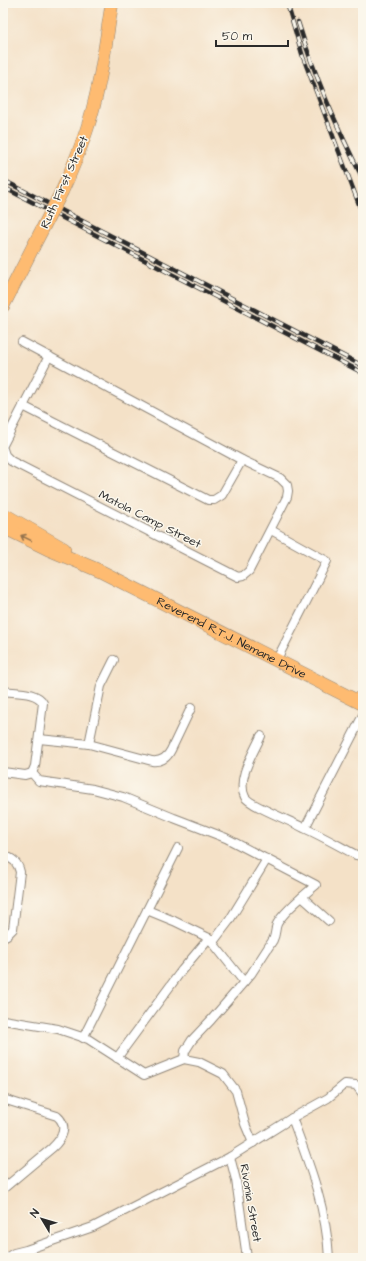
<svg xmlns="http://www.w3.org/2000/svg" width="366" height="1261" viewBox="0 0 366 1261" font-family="'Architects Daughter',sans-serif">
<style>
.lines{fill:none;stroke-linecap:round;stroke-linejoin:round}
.minor-casing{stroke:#908679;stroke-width:10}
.primary-casing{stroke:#908679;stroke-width:14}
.minor{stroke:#fff;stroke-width:8}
.primary{stroke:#febb71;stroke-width:13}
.rail-casing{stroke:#2b2b2b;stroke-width:4.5}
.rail{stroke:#fbf7ec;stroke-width:3;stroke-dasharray:9;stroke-linecap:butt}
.primary-bridge-casing{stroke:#908679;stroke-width:14;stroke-linecap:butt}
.primary-bridge{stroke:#febb71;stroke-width:13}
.oneway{stroke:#94734e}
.labels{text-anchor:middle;stroke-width:3;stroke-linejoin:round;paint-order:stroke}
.street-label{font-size:12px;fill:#2b2b2b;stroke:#fbf7ec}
</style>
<rect width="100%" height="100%" fill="#fbf7ec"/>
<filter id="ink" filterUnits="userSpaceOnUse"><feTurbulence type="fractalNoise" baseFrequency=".025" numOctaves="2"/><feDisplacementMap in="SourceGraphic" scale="8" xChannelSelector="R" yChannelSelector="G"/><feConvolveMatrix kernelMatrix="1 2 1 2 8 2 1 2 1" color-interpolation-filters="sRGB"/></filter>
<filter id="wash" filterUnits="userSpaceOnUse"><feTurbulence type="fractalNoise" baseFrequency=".012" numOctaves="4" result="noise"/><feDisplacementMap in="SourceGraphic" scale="16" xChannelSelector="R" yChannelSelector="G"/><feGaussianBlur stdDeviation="0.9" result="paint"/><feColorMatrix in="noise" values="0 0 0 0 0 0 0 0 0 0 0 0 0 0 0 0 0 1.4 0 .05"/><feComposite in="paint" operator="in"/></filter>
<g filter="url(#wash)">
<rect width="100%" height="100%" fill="#f4e1c7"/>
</g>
<g filter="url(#ink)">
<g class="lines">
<g class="minor-casing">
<g id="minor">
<path d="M23,406L208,500H214L222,495L242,460"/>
<path d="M3,445L49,356"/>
<path d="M3,449L5,455L11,461L238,577L243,576L249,571L287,497L288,491L287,485L280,478L242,460L22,342"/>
<path d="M271,530L327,561L276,661"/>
<path d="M3,691C15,693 37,691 43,703L35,766L32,773"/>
<path d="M261,736C254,752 236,779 245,797C249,805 293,822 304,828C322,836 339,846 356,855L363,856"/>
<path d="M39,739L89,744L152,761C161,762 167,758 171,750L191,708"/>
<path d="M89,744L101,686L114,660"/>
<path d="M3,772L25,775L32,773"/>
<path d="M32,773L39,781L93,789L123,797L174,818L226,838L316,885C305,894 283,912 277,924C275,929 276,934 273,940L251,974L211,1020L192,1040L185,1051L184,1059"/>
<path d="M305,828L363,715"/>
<path d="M3,856C12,857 18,863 20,872L13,929L7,935L3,937"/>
<path d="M302,897L329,921"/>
<path d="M147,910L174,921L209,938L244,982"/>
<path d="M213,942L229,921L267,859"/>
<path d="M3,1020L58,1029L88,1039L144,1075L184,1059L199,1062L223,1074L236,1091L245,1124L253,1143"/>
<path d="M83,1038L178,848"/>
<path d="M117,1058L182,970L209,938"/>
<path d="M3,1099L57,1116C69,1126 62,1139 52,1148L3,1189"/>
<path d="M292,1118C309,1163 327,1210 329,1258"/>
<path d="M6,1258L14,1253L26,1250L93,1227L230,1157"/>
<path d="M247,1258L236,1180L230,1157L292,1118L328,1098L345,1084L356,1085L363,1094"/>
</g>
</g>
<g class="primary-casing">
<g id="primary">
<path d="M62,191C71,172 79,152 86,132C100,91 105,46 112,3"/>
<path d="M3,306L33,247"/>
<path d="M3,514L64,549"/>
<path id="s1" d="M3,527L48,549L100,571L363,704"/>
</g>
</g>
<use href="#minor" class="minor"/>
<use href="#primary" class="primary"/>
<g class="rail-casing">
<g id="rail">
<path d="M287,3L303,57L363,215"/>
<path d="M298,22C315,77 337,128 363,179"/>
<path d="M3,180L363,366"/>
<path d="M3,187L363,373"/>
</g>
</g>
<use href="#rail" class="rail"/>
<g class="primary-bridge-casing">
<path id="primary-bridge" d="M33,247L62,191"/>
</g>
<use href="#primary-bridge" class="primary-bridge"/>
</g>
<defs><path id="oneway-shaft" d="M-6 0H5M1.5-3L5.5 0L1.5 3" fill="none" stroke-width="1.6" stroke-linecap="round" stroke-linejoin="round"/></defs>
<use class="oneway" href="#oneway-shaft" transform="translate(26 538) rotate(-154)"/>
</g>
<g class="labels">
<g class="street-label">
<text transform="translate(64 182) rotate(-66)" y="4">Ruth First Street</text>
<text transform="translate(150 519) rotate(27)" y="4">Matola Camp Street</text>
<text dy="4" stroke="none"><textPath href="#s1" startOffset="254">Reverend R.T.J. Nemane Drive</textPath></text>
<text transform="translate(251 1203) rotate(80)" y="4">Rivonia Street</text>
</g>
</g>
<rect width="366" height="1261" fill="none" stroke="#fbf7ec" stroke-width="16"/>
<g transform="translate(42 1219) rotate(308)" stroke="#fbf7ec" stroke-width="3" paint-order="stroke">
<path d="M0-3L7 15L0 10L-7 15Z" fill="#2b2b2b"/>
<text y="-6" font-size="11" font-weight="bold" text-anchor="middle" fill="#2b2b2b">N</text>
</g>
<path d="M216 40v6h72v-6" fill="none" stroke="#2b2b2b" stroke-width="2"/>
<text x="222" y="40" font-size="12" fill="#2b2b2b" stroke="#fbf7ec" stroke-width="3" paint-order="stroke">50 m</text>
</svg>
